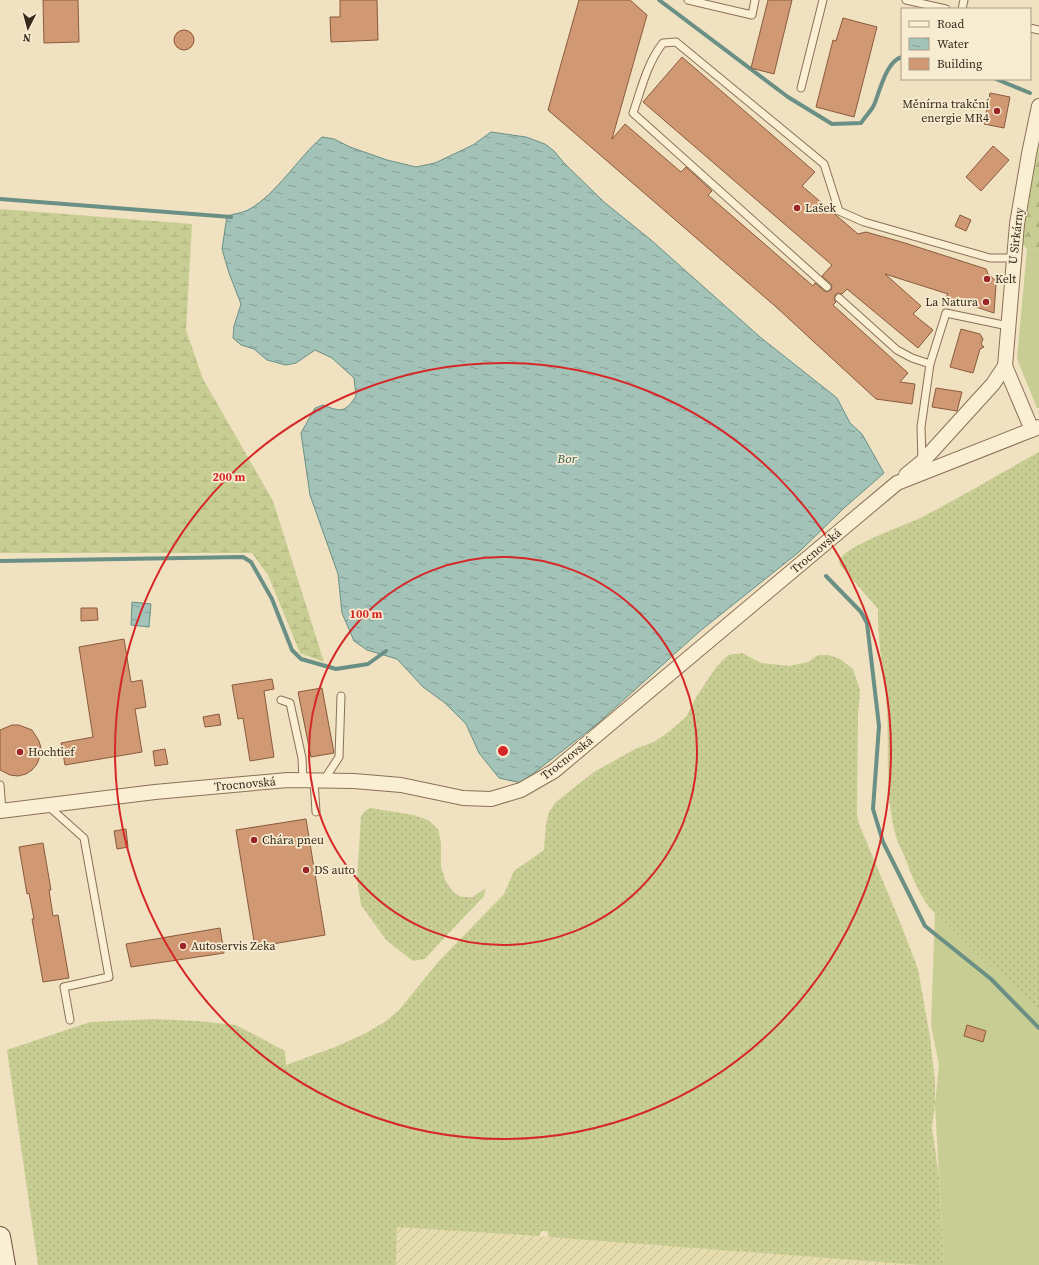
<svg xmlns="http://www.w3.org/2000/svg" width="1039" height="1265" viewBox="0 0 1039 1265" font-family="'Source Serif 4',serif">
<style>
.farmland{fill:url(#farmland-furrows)}
.grass{fill:url(#grass-dots)}
.forest{fill:url(#forest-firs)}
.wetland{fill:url(#wetland-marsh)}
.garden{fill:#c8ce93}
.water{fill:url(#water-ripples);stroke:#6a9086}
.lines{fill:none;stroke-linecap:round;stroke-linejoin:round}
.stream{stroke:#6a9086;stroke-width:4}
.building{fill:#d09974;stroke:#8a5a3c}
.lane-casing{stroke:#8a7157;stroke-width:9}
.street-casing{stroke:#8a7157;stroke-width:16}
.secondary-casing{stroke:#6b523a;stroke-width:22}
.lane{stroke:#faeed3;stroke-width:7}
.street{stroke:#faeed3;stroke-width:14}
.secondary{stroke:#faeed3;stroke-width:20}
.ring{fill:none;stroke:#d62828;stroke-width:2}
.poi-dot{fill:#9b2427;stroke:#f7ebd0;stroke-width:1.5}
.labels{text-anchor:middle;stroke-width:3.5;stroke-linejoin:round;paint-order:stroke}
.poi-label{font-size:12px;fill:#38291c;stroke:#f7ebd0;text-anchor:start}
.street-label{font-size:12px;fill:#38291c;stroke:#f7ebd0}
.water-label{font-size:13px;font-style:italic;fill:#2b5955;stroke:#f7ebd0}
.centre{fill:#d62828;stroke:#f7ebd0;stroke-width:2}
.ring-label{font-size:12px;text-anchor:middle;font-weight:bold;fill:#d62828;stroke:#f7ebd0;stroke-width:3.5;stroke-linejoin:round;paint-order:stroke}
</style>
<defs>
<pattern id="farmland-furrows" width="10" height="10" patternUnits="userSpaceOnUse"><rect width="10" height="10" fill="#e6dcad"/><path d="M-1 1l2-2M0 10L10 0M9 11l2-2" fill="none" stroke="#c6bd94"/></pattern>
<pattern id="grass-dots" width="8" height="8" patternUnits="userSpaceOnUse"><rect width="8" height="8" fill="#c8ce93"/><path d="M2 2h.1M6 6h.1" fill="none" stroke="#adb17e" stroke-width="1.8" stroke-linecap="round"/></pattern>
<pattern id="forest-firs" width="22" height="20" patternUnits="userSpaceOnUse"><rect width="22" height="20" fill="#c8ce93"/><path d="M5 1l3.5 6h-7zM16 11l3.5 6h-7z" fill="#adb17e"/></pattern>
<pattern id="wetland-marsh" width="20" height="14" patternUnits="userSpaceOnUse"><rect width="20" height="14" fill="#c8ce93"/><path d="M1 5h8M5 5V1M11 12h8M15 12V8" fill="none" stroke="#adb17e"/></pattern>
<pattern id="water-ripples" width="26" height="14" patternUnits="userSpaceOnUse"><rect width="26" height="14" fill="#a3c2b8"/><path d="M2 4q2-2 4 0t4 0M15 11q2-2 4 0t4 0" fill="none" stroke="#869e95"/></pattern>
</defs>
<rect width="100%" height="100%" fill="#f0e1c0"/>
<path class="farmland" d="M397,1226L648,1244L919,1265H396Z"/>
<g class="grass">
<path d="M1039,452V1014L929,907C918,892 912,876 905,858C902,850 897,842 895,833C885,795 889,748 887,709C885,675 877,643 878,609L840,565L839,560C850,543 906,526 926,515C964,495 1001,473 1039,452Z"/>
<path d="M742,653L761,663L789,666L808,662L818,655H829L840,659L853,669L860,690L858,715L857,814L859,824L898,917L918,969L930,1037L935,1081V1104L932,1127L939,1177L944,1265H919L549,1237L547,1231H542L539,1236L397,1227L396,1265H38L7,1050L90,1022L154,1019L198,1021L236,1025L285,1051L286,1065L335,1047L366,1033L386,1021L399,1010L439,961L504,894L514,871L544,850L546,824L549,812L556,802L594,772L637,748L654,742L670,731L686,717L698,694L717,666L728,655Z"/>
<path d="M370,808L414,815L428,820L438,829L441,843V867L446,882L454,893L462,897H473L486,888L484,896L445,937L425,959L413,961L386,940L361,905L357,879L361,816L365,811Z"/>
</g>
<path class="forest" d="M1039,146V248L1027,249L1021,242L1026,205Z"/>
<path class="wetland" d="M0,209L192,224L186,330L203,379L273,501L324,662L300,653L268,575L252,553H0Z"/>
<g class="garden">
<path d="M1039,248V408H1037L1017,359L1027,249Z"/>
<path d="M935,912L1039,1014V1265H944L935,1104L939,1065L931,1026Z"/>
</g>
<g class="water">
<path d="M491,132L526,137L545,144L554,151L564,163L604,202L651,240L760,337L837,398L850,423L862,434L884,473L843,509L799,552L700,631L597,724L521,783L499,778L479,753L466,724L445,703L423,687L397,659L367,650L354,641L342,613L338,574L310,495L301,433L315,408L323,405C341,412 345,413 356,396L354,378L332,358L315,350L296,363L286,365L267,360L254,349L241,345L233,338L234,326L241,304L229,273L222,249L227,216C233,214 242,213 248,210C277,194 297,159 322,137L334,139L350,147L387,160L416,167L435,163L473,145Z"/>
<path d="M132,602L151,604L149,627L131,625Z"/>
</g>
<g class="lines">
<g class="stream">
<path d="M659,0L788,97L832,124L861,123C865,117 871,111 874,105C880,91 886,61 902,57"/>
<path d="M996,79L1030,93"/>
<path d="M0,199L231,217"/>
<path d="M0,561L243,557L251,562L272,599L292,650L301,659L336,669L368,664L386,651"/>
<path d="M826,576L861,612L867,623L879,726L873,809L883,842L925,926L991,979L1039,1028"/>
</g>
</g>
<g class="building">
<path d="M43,0H78L79,42L44,43Z"/>
<path d="M340,0H377L378,40L331,42L330,17H340Z"/>
<path d="M579,0H630L647,15L612,139L625,124L681,172L686,167L712,191L708,195L813,286L815,283L826,292L831,290L832,285L822,276L832,265L643,102L682,57L815,172L802,186L858,234L866,232L905,243L986,269L988,274L996,281V284L994,313L946,297L948,294L885,274L921,306L913,314L933,330L918,348L847,289L842,294L838,293L835,295L834,299L836,302L833,305L908,373L900,382L915,384L912,404L876,399L775,306L548,110Z"/>
<path d="M768,0H792L774,74L751,68Z"/>
<path d="M843,18L877,27L854,117L816,107L833,40L836,41Z"/>
<circle cx="184" cy="40" r="10"/>
<path d="M990,93L1010,97L1004,128L984,124Z"/>
<path d="M993,146L1009,160L981,191L966,177Z"/>
<path d="M960,215L971,220L966,231L955,226Z"/>
<path d="M961,329L980,334L983,339L981,344L984,347L980,349L973,373L950,367Z"/>
<path d="M936,388L962,392L957,411L932,407Z"/>
<path d="M81,608H97L98,620L81,621Z"/>
<path d="M124,639L131,682L142,680L146,707L135,709L142,752L65,765L61,743L93,737L79,647Z"/>
<path d="M272,679L274,689L264,691L274,757L250,761L243,718L238,719L232,685Z"/>
<path d="M322,688L334,753L311,757L298,692Z"/>
<path d="M219,714L221,725L205,727L203,717Z"/>
<path d="M12,725H19L32,730L39,741L41,748L40,756L37,764L32,770L26,774L18,776L10,775L0,770V730Z"/>
<path d="M165,749L168,764L155,766L153,751Z"/>
<path d="M306,819L325,935L255,947L236,830Z"/>
<path d="M126,829L128,847L117,849L114,831Z"/>
<path d="M43,843L51,890H49L53,916L58,915L69,978L43,982L32,919H34L29,893L27,894L19,847Z"/>
<path d="M220,928L224,953L131,967L126,944Z"/>
<path d="M967,1025L986,1031L983,1042L964,1036Z"/>
</g>
<g class="lines">
<g class="lane-casing">
<g id="lane">
<path d="M688,0L752,15L755,0"/>
<path d="M906,0L946,9"/>
<path d="M962,9L964,0"/>
<path d="M1030,28L1039,30"/>
<path d="M801,88L823,0"/>
<path d="M827,287L633,113C641,90 647,63 663,43L676,42L824,164L839,211L864,222L990,258H1013"/>
<path d="M839,298L897,350L912,358L930,364"/>
<path d="M922,461L921,427L930,364L946,313L1008,326"/>
<path d="M281,700L290,703L302,758L303,780"/>
<path d="M314,780L316,812"/>
<path d="M324,780L339,757L341,696"/>
<path d="M0,785L2,811"/>
<path d="M47,805L84,838L109,977L64,987L70,1020"/>
</g>
</g>
<g class="street-casing">
<g id="street">
<path d="M1005,366L1032,430"/>
<path d="M906,475L922,462L993,384L1005,366L1017,224L1029,154L1039,106"/>
<path d="M0,811L155,792L288,780L354,781L401,785L463,798L491,799L521,790L554,771L897,483L1039,427"/>
</g>
</g>
<g class="secondary-casing">
<path id="secondary" d="M0,1237L5,1265"/>
</g>
<use href="#lane" class="lane"/>
<use href="#street" class="street"/>
<use href="#secondary" class="secondary"/>
</g>
<g class="ring">
<circle cx="503" cy="751" r="194"/>
<circle cx="503" cy="751" r="388"/>
</g>
<g class="poi-dot">
<circle cx="997" cy="111" r="4"/>
<circle cx="797" cy="208" r="4"/>
<circle cx="987" cy="279" r="4"/>
<circle cx="986" cy="302" r="4"/>
<circle cx="20" cy="752" r="4"/>
<circle cx="254" cy="840" r="4"/>
<circle cx="306" cy="870" r="4"/>
<circle cx="183" cy="946" r="4"/>
</g>
<g class="labels">
<g class="poi-label">
<text x="989" y="108" text-anchor="end">Měnírna trakční<tspan x="989" dy="14">energie MR4</tspan></text>
<text x="805" y="212">Lašek</text>
<text x="995" y="283">Kelt</text>
<text x="978" y="306" text-anchor="end">La Natura</text>
<text x="28" y="756">Hochtief</text>
<text x="262" y="844">Chára pneu</text>
<text x="314" y="874">DS auto</text>
<text x="191" y="950">Autoservis Zeka</text>
</g>
<g class="street-label">
<text transform="translate(1016 236) rotate(-83)" y="4">U Sirkárny</text>
<text transform="translate(816 551) rotate(-40)" y="4">Trocnovská</text>
<text transform="translate(567 758) rotate(-38)" y="4">Trocnovská</text>
<text transform="translate(245 784) rotate(-5)" y="4">Trocnovská</text>
</g>
<g class="water-label">
<text x="567" y="463">Bor</text>
</g>
</g>
<circle cx="503" cy="751" r="6" class="centre"/>
<g class="ring-label">
<text x="229" y="481">200 m</text>
<text x="366" y="618">100 m</text>
</g>
<rect x="901" y="8" width="130" height="72" fill="#f7ebd0" stroke="#ab9d88"/>
<rect x="909" y="21" width="20" height="6" fill="#faeed3" stroke="#ab9d88"/>
<text x="937" y="28" font-size="12" fill="#38291c">Road</text>
<rect x="909" y="38" width="20" height="12" fill="url(#water-ripples)" stroke="#ab9d88"/>
<text x="937" y="48" font-size="12" fill="#38291c">Water</text>
<rect x="909" y="58" width="20" height="12" fill="#d09974" stroke="#ab9d88"/>
<text x="937" y="68" font-size="12" fill="#38291c">Building</text>
<g transform="translate(28 28) rotate(186)" stroke="#f7ebd0" stroke-width="3" paint-order="stroke">
<path d="M0-3L7 15L0 10L-7 15Z" fill="#38291c"/>
<text y="-6" font-size="11" font-weight="bold" text-anchor="middle" fill="#38291c">N</text>
</g>
</svg>
